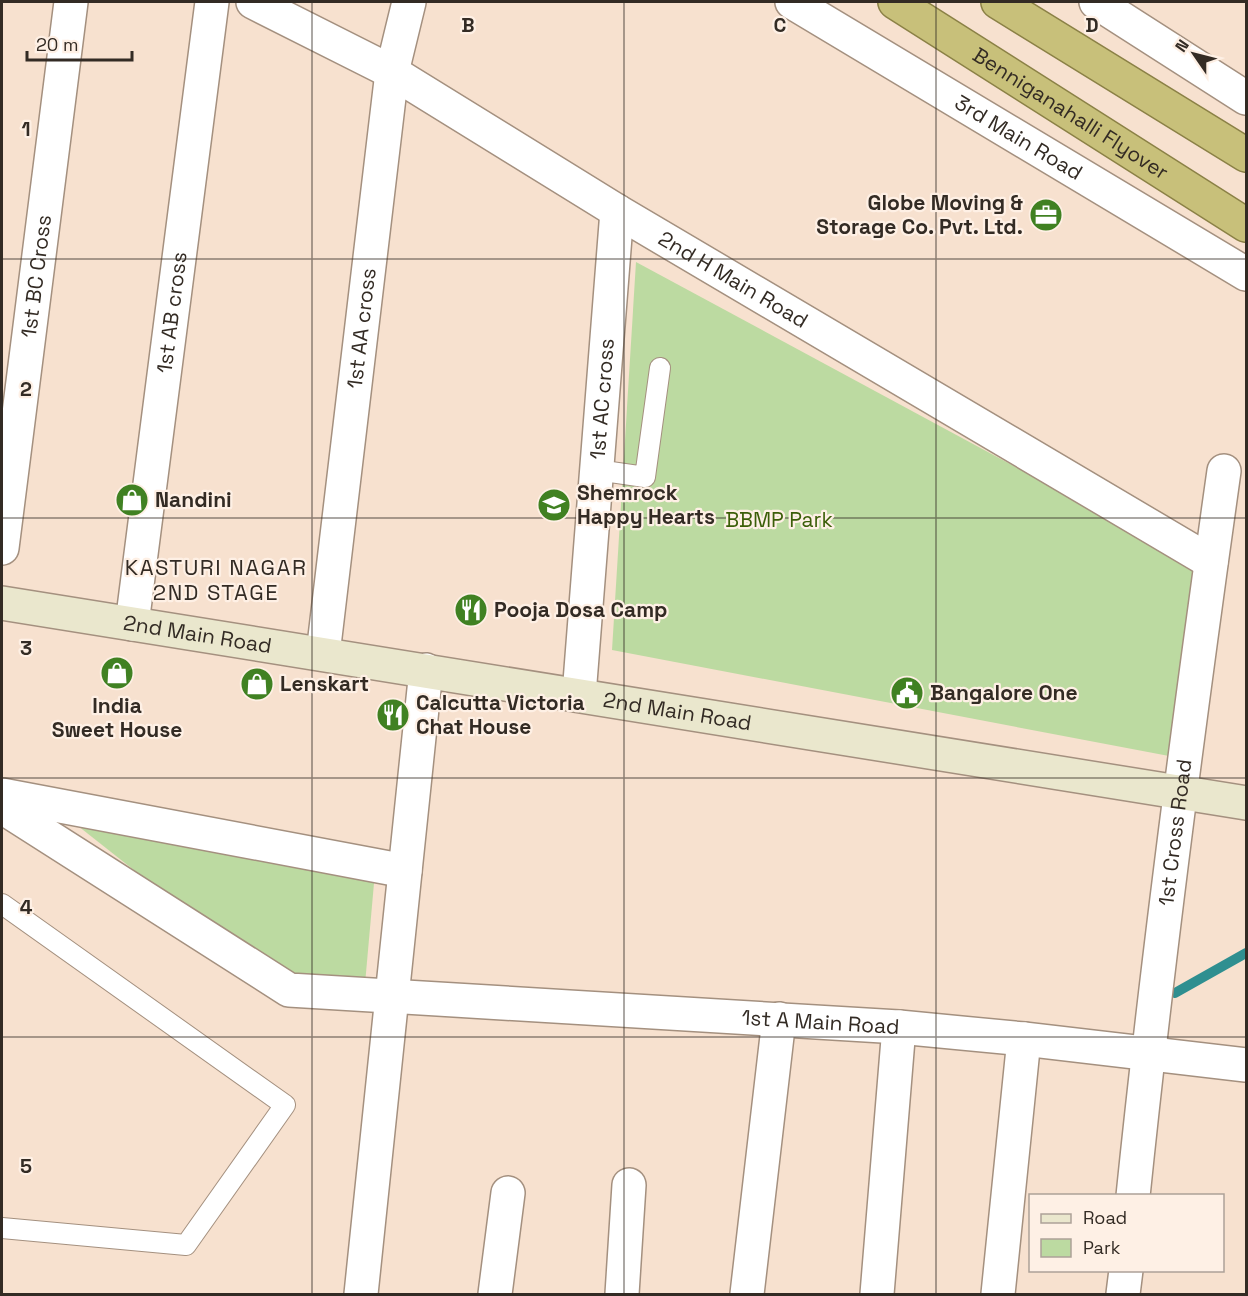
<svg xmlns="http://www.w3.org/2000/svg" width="1248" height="1296" viewBox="0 0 1248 1296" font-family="'Space Grotesk',sans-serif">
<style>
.green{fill:#bcdaa1}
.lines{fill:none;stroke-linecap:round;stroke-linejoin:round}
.stream{stroke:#2f8f90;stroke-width:10}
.service-casing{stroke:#a4907f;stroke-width:22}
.minor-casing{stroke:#a4907f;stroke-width:36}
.tertiary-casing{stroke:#a4907f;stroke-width:36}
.secondary-casing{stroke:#a4907f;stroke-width:36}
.trunk-casing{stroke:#8b8146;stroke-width:36}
.service{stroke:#fff;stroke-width:20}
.minor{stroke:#fff;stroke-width:33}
.tertiary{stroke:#fff;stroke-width:33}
.secondary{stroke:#eae7cd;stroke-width:33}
.trunk{stroke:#c8c07a;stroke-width:33}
.grid{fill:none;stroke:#332b24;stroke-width:1.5;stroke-opacity:0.55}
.labels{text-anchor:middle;stroke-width:4.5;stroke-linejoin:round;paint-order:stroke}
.street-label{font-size:21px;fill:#332b24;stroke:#fef0e5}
.poi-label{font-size:21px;font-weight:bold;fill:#332b24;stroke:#fef0e5;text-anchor:start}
.park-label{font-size:21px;fill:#3b5e08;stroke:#fef0e5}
.neighbourhood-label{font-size:22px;letter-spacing:1.5px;fill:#332b24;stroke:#fef0e5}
.grid-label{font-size:20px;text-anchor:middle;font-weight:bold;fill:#332b24;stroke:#fef0e5;stroke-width:4.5;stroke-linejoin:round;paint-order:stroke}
</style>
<rect width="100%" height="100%" fill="#f7e1cf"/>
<g class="green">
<path d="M636,262L1199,566L1169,756L612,650Z"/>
<path d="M73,822L375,872L365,984L292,976L149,882Z"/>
</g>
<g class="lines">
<path class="stream" d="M1175,993L1246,953"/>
<g class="service-casing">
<g id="service">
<path d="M597,470L645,477L660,368"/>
<path d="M2,904L285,1105L186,1245L2,1228"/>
</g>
</g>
<g class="minor-casing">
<g id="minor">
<path id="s1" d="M253,2L392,72L617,211L1211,562"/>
<path id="s2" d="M2,548L71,2"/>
<path id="s3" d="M132,624L212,2"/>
<path id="s4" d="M323,654L392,72L409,2"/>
<path id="s5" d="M579,695L617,211"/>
<path d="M2,795L405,871"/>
<path id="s6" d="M2,807L289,990L899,1027L1024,1039L1246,1065"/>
<path id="s7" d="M1133,1196C1158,953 1190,712 1224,471"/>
<path d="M361,1294L426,670"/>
<path d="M495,1294L508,1193"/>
<path d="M622,1294L629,1185"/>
<path d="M747,1294L779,1019"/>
<path d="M877,1294L899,1027"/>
<path d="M998,1294L1024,1039"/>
<path d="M1123,1294L1126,1270"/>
</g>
</g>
<g class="tertiary-casing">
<g id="tertiary">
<path id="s8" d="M792,2L1246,274"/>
<path d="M1096,2L1246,98"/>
</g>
</g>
<g class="secondary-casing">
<g id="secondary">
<path id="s9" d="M2,603L1246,803"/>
</g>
</g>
<g class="trunk-casing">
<g id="trunk">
<path id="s10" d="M895,2L1246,225"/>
<path d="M998,2L1246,155"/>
</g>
</g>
<use href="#service" class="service"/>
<use href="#minor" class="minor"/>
<use href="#tertiary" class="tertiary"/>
<use href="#secondary" class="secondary"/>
<use href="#trunk" class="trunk"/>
</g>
<path class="grid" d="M312,2V1294M624,2V1294M936,2V1294M2,259H1246M2,518H1246M2,778H1246M2,1037H1246"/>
<defs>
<g id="office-disc" transform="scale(1.725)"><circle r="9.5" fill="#408122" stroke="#fef0e5"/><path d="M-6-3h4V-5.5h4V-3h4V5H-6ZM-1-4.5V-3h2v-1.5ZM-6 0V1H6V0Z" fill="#fff"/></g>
<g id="shop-disc" transform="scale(1.725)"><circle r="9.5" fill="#408122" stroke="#fef0e5"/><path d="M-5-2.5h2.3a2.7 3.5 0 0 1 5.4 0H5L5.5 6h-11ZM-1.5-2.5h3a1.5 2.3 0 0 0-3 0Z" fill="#fff"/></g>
<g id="school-disc" transform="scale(1.725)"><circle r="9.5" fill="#408122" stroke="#fef0e5"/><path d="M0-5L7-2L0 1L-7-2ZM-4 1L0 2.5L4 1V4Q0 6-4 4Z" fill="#fff"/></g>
<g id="restaurant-disc" transform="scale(1.725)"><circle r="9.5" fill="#408122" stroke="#fef0e5"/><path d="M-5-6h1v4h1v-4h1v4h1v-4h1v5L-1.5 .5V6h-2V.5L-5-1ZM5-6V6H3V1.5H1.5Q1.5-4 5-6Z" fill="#fff"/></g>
<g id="civic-disc" transform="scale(1.725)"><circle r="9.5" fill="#408122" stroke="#fef0e5"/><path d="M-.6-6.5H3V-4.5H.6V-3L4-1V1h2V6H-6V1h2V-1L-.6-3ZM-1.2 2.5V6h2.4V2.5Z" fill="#fff"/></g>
</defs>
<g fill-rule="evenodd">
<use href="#office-disc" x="1046" y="215"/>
<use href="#shop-disc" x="132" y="500"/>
<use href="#school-disc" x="554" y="505"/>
<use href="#restaurant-disc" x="471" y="610"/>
<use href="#shop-disc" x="117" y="673"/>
<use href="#shop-disc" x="257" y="684"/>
<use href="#civic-disc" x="907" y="693"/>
<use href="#restaurant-disc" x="393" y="715"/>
</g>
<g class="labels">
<g class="street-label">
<text dy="7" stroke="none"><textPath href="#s10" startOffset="208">Benniganahalli Flyover</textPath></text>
<text dy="7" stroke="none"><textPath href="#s8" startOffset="264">3rd Main Road</textPath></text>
<text dy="7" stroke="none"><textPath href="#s2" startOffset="274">1st BC Cross</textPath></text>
<text dy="7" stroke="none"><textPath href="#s1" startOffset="555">2nd H Main Road</textPath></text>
<text dy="7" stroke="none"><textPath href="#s3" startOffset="314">1st AB cross</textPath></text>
<text dy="7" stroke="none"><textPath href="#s4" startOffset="328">1st AA cross</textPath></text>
<text dy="7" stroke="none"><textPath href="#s5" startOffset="297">1st AC cross</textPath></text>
<text dy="7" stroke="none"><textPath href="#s9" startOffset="198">2nd Main Road</textPath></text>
<text dy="7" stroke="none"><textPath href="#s9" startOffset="684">2nd Main Road</textPath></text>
<text dy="7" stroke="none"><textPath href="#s7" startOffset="366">1st Cross Road</textPath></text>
<text dy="7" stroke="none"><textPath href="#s6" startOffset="873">1st A Main Road</textPath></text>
</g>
<g class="poi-label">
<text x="1023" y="210" text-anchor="end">Globe Moving &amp;<tspan x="1023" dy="24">Storage Co. Pvt. Ltd.</tspan></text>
<text x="577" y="500">Shemrock<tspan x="577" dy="24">Happy Hearts</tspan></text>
<text x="155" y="507">Nandini</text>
<text x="494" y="617">Pooja Dosa Camp</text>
<text x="280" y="691">Lenskart</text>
<text x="930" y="700">Bangalore One</text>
<text x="416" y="710">Calcutta Victoria<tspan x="416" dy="24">Chat House</tspan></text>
<text x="117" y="713" text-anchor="middle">India<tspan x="117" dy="24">Sweet House</tspan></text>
</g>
<g class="park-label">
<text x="779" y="527">BBMP Park</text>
</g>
<g class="neighbourhood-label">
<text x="216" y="575">KASTURI NAGAR<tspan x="216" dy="25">2ND STAGE</tspan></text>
</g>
</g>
<g class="grid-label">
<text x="468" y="32">B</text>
<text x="780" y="32">C</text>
<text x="1092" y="32">D</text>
<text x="26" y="136">1</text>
<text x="26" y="396">2</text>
<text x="26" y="655">3</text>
<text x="26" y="914">4</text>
<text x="26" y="1173">5</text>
</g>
<rect width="1248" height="1296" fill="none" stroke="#332b24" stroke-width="6"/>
<rect x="1029" y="1194" width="195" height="78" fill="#fef0e5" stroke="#ada198" stroke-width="1.5"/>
<rect x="1041" y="1214" width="30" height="9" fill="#eae7cd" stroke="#ada198" stroke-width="1.5"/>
<text x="1083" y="1224" font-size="18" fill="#332b24">Road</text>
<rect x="1041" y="1239" width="30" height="18" fill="#bcdaa1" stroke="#ada198" stroke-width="1.5"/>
<text x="1083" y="1254" font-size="18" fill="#332b24">Park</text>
<g transform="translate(1194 54) rotate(305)" stroke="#fef0e5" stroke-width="4.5" paint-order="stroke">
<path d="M0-4.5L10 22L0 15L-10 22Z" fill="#332b24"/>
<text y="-9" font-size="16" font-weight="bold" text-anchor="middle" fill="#332b24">N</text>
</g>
<path d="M27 51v9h105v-9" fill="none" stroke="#332b24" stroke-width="3"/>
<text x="36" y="51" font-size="18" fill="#332b24" stroke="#fef0e5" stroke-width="4.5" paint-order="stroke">20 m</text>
</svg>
